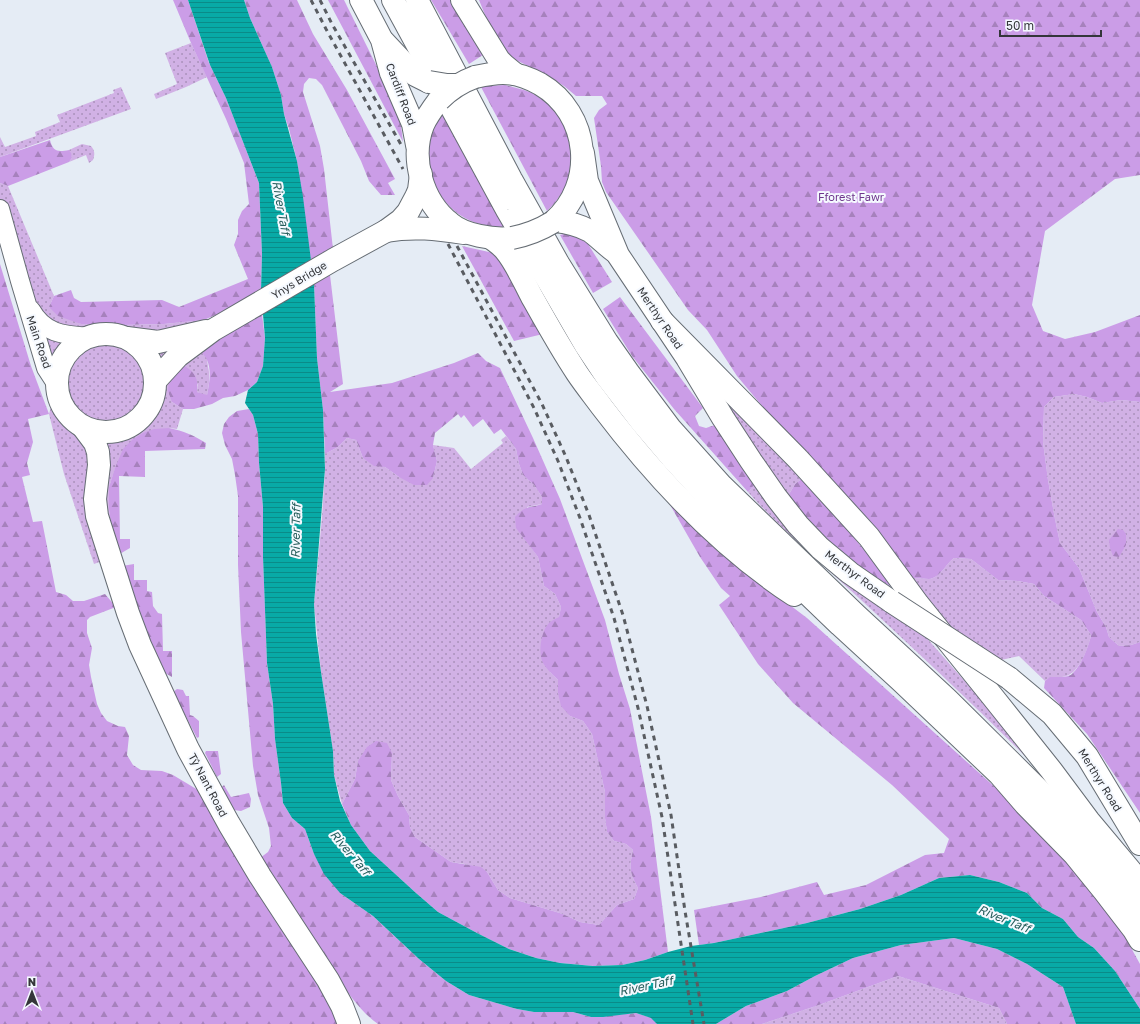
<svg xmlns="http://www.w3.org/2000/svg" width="1140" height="1024" viewBox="0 0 1140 1024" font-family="'Golos Text',sans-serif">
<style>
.grass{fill:url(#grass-dots)}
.forest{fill:url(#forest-firs)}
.water{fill:url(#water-rules)}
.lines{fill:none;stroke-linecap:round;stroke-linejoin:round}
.minor-casing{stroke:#666d74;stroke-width:20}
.major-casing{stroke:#666d74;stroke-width:24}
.highway-casing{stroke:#666d74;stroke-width:24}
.minor{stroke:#fff;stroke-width:18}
.major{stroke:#fff;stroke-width:22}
.highway{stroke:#fff;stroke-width:22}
.rail{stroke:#595c61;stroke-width:3;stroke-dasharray:5 5;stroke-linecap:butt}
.major-bridge-casing{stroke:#666d74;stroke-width:24;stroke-linecap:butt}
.major-bridge{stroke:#fff;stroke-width:22}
.labels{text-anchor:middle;stroke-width:4;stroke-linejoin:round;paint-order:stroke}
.street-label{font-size:11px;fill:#34363a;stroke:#f5f9ff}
.park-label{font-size:11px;fill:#6f378d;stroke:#f5f9ff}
.water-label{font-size:12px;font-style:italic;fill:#255c5a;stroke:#f5f9ff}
</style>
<defs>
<pattern id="grass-dots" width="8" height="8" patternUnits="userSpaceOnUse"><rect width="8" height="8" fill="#d1b1e5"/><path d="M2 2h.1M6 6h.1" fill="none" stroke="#aa91bb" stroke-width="1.8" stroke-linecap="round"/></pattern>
<pattern id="forest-firs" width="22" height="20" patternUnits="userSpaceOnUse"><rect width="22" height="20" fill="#cb9de7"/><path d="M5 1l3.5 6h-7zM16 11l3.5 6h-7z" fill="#a681bc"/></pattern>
<pattern id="water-rules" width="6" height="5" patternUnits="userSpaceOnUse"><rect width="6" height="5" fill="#08aaa6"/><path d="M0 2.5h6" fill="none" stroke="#0a8b88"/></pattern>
</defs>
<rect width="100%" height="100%" fill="#e5ecf5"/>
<g class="grass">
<path d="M191,43L207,77L186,87L156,99L154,94L177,84L165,53Z"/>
<path d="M121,87L131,109L0,157V137L5,147L36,136L35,132L60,122L57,115L114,93L113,90Z"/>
<path d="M82,144L91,146C95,151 95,154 93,160L89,163L86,155L69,162L72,158L69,150Z"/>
<path d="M0,183L8,186L54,296L49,307L81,324L123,325L164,324L204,320L213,330L207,360L209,372V383L207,396L197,392L198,384L172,402L183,409L177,429L169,428L116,466L109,487V509L112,535L118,555L94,564L64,474L49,414L52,403L0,209Z"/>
<path d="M714,385L804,477L795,484L788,496L760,459Z"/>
<path d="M1074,394L1087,397L1102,403L1121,400L1140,402V642L1131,645L1119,646L1109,637L1106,627L1097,612L1079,568L1060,543L1055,519L1048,480L1043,442L1044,407L1054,397Z"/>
<path d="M506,436L516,449L519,464L523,475L534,485L542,497V504L527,507L528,543L538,557L544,586L555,594L561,607L559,618L550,622V672L558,680V693L570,716L583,721L592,734L605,792V818L607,832L614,841L626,844L633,850C629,868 629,871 638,888L634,899L617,905L599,925L580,922L563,914L510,898L498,890L487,872L465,864L451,862L415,837L410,827L409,815L398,796L391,780L392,753L358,761L355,779L342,804L334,775L333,751L321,672L314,604L322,517L325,469V454L338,447L347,438L356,440L363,458L385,467L399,477L433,478L437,461L433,445L454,448L471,469L503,443L501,440Z"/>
<path d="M755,484L925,636L976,694L1027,758C973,704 916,651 860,599C822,564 782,530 748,492Z"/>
<path d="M954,558L971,559L998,580L1018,581L1034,584L1044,596L1081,620L1091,635C1089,647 1079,673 1066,676C1056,679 1054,674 1045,681L1019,656L1001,660L947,624L912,578C918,578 923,579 929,579C940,578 946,564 954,558Z"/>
<path d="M898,976L999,1008L1007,1024H762L819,1005Z"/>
</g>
<g class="forest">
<path d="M173,0H188L209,63L226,98L259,183L262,254L261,291L220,313L204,320L164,324L123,325L81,324L58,316L49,307L54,296L71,290L74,298L81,302L162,300L179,307L248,279L234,245L238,234V220L242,211L249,204L244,163L226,119L191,43Z"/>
<path d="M244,0H297L313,34L347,90L395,179L388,183L395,195H381L369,181L361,161L322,85L316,79L309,78L304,84L303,92L320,146L324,169L333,249L311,262L297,161L289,129L284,114L281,95L272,67L250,18Z"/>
<path d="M328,0H344L390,93L401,126L403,142Z"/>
<path d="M431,0H454L486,53L469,64Z"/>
<path d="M479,0H1140V175L1115,179L1045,231L1032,305L1043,331L1065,339L1095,332L1140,315V402L1121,400L1102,403L1087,397L1074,394L1054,397L1044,407L1043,442L1048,480L1055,519L1060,543L1079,568L1097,612L1106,627L1109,637L1119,646L1131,645L1140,642V813L1087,734L1044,688L1045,681L1050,677C1057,677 1067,678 1072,674C1081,666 1089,646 1091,635L1081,620L1044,596L1034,584L1018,581L998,580L971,559L954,558C946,564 940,578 929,579C923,579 918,578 912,578L800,451L737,376L707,330L688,310L606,192L602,182L601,166L594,118L599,110L607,104L602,96H576L564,86L548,76L512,58L502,46L498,47Z"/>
<path d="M505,85L524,90L532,93L546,102L560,117L570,139L572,168L566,187L554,204L547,211L481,87L486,86Z"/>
<path d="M446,111L506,228C492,227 478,225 465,218C445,207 432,186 429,164C428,160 427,156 427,152C427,146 430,137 432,131C435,124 441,117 446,111Z"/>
<path d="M50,140C53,152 58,152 69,150L71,153L72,158L69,162L8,186L0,183V157Z"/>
<path d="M567,233L580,237L588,244L612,282L593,293L560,235Z"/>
<path d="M462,246L498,254L543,334L514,341Z"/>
<path d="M0,264L31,366L49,414L28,419L33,442L27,463L30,475L22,477L33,522L42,521L56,592L66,595L73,601H84L105,594L116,607L90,617L87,620V633L92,648L89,665L91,677L97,704L101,713L107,721L118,726L125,727L129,736L127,755L133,765L141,770L162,771L173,775L198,790L202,799L214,814L260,858L268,852L271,846L269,828L258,795L253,766L241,632L238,565V496L235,475L232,459L225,445L222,433L224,424L229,417L237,411L249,409L253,415L258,434L259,463L263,507V557L267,663L273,704L275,739L281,783L283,803L292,818L305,829L314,854L340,893L373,916L419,959L446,981L469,995L517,1009L534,1012H573L591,1017L636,1013L652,1018L657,1024H378C361,1012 348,993 336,976L334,1007L337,1024H0Z"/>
<path d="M330,275L343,384L330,392L392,383L454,363L478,353L486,361L500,368L533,438L560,499L605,620L619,674L630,709L640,761L651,817L668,952L645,960L622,965L593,966L560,963L536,958L509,949L477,933L438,912L416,893L370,851L351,825L342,804L355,779L358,761L367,747L376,741L387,743L392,753L391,780L398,796L409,815L410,827L415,837L451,862L481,867L487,872L498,890L510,898L563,914L580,922L599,925L617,905L634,899L638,888C629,871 629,868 633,850L626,844L614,841L607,832L605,818V792L592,734L583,721L570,716L561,706L558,693V680C552,674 542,665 541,657C539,647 542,629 550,622C552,620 556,619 559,617L561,607L555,594L544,586L538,557L516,528L515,517C525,506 528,508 542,504V497L534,485L523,475L519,464L516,449L501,429L494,434L483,419L473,427L464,415L461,418L458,414L435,433L433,445L437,461L433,478L427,485H414L399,477L385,467L374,466L363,458L356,440L347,438L338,447L325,454L323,410L317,358L314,284Z"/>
<path d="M620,297L703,408L695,416L699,426L706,428L715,425L755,484L748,492L674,409L632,356L603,309Z"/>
<path d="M262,314L265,338L263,366L257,382L248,390L235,396L223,398L212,404L194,409H183L172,402L168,391L169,379L181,364C194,371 199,377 197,392L207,395C209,385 212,371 207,360C206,357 202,353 200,350Z"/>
<path d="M169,428C184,431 193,435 206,443L205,449L145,451V477L119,476L120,539H130V548L118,555L112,535L109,509V487L115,468L123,449L132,440L143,433L154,429Z"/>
<path d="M804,477L836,515L896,590C879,579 860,568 845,555C824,538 804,517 788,496L795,484Z"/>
<path d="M669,503L726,557L807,618L1007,798L1059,854L1108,909L1124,935L1140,964V1009L1115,971L1094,948L1078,937L1063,919L1042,908L1027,893L999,882L970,875L939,878L901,895L860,909L807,923L714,943L699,945L694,910L761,897L817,882L824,895L866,885L925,855L944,853L949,839L892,785L793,703L758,664L719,605L730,596L721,588L700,557Z"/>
<path d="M1118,529L1123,530L1126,534V545L1119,557L1113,556L1110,548L1109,540Z"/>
<path d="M134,564V580H147V591L152,592L153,606L158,613L162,614L163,651H172V677L165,673L136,608L122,566Z"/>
<path d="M177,689L183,690L186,696H189L190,715L193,716L199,721V737L197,738L173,692Z"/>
<path d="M206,751H218L221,774L217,777L205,753Z"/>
<path d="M224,785L231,797L249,793L251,799L250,807L241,811L234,810L221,794L222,787Z"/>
<path d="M954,938L997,949L1027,964L1063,987L1076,1024H1007L999,1008L898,976L819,1005L762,1024H716L746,1006L787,991L815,976L853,958L901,945Z"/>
</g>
<path class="water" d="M188,0H244L250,18L272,67L281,95L284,114L297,161L303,197L314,284L317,358L323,410L325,469L314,604L316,634L321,672L333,751L334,775L340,801L351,825L370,851L416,893L438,912L477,933L509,949L536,958L560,963L593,966L622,965L645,960L668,952L691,946L714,943L807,923L860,909L901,895L939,878L970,875L999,882L1027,893L1042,908L1063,919L1078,937L1094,948L1115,971L1140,1009V1024H1076L1063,987L1027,964L997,949L954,938L901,945L853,958L815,976L787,991L746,1006L716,1024H657L651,1018L636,1013L603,1017H591L573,1012H534L517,1009L469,995L446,981L419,959L373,916L340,893L324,874L314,854L305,829L292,818L283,803L281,783L275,739L273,704L267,663L263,557V507L259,463L258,434L253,415L245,403L248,390L257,382L263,366L265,338L261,291L262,254L259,183L226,98L210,65Z"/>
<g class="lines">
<g class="minor-casing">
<g id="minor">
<path d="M0,209L20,281L46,368L57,385"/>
<path d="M31,310C45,335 65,335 91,337"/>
</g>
</g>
<g class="major-casing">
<g id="major">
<path d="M361,0L382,40L391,73L413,124L417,145"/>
<path d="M384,42L415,75L429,82"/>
<path d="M475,77C484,75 493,73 503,73C516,73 529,78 540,84C590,113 597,184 553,222"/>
<path d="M439,100C433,108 427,116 423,125C410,158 422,201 450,223C464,235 493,240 511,238"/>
<path d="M583,153L587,181L618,255L687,358L723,418L751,461L776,497L798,525L820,548L850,573L892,602"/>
<path d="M554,221C566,222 579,225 590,231C598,237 606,245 614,251"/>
<path d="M386,231C413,226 437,229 464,233"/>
<circle cx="106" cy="383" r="49"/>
<path d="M127,338L158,342L206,331"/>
<path d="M156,380L178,356L213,330L333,260L386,231L401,220L408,212L416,197L419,190L421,174"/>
<path d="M83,427L95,443L98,452L99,465L95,499L97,516L128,613L140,645L188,749L229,824L260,876L328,980L342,1006L349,1024"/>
<path d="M1009,678L1052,714L1087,756L1140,844"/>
</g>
</g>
<g class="highway-casing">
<g id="highway">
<path d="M393,0L507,210L586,346L606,376L643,424L671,457L714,504L840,625L901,681L999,774L1025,804L1074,854L1104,891L1134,930L1140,940"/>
<path d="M417,0L511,179L558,263L607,342L628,372L670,428L722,486L856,615L947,699L1049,800L1094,849L1140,911"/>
<path d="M462,0L499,60L504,65L515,74"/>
<path d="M491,238C496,242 501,245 505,250C516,263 524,282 532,297C546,322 561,349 577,373C585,385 594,396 602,407C656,478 719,546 794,595"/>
<path d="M662,321L798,459L869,537L918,604L992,696L1051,770L1089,821L1140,882"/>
</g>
</g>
<use href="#minor" class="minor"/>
<use href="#major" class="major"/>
<use href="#highway" class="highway"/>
<g class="rail">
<path d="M311,0L326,29L403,169"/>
<path d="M320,0L332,24L403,148"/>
<path d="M448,244L534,408L558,461L580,518L614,618L638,708L662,817L693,1024"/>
<path d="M457,246L542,404L566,457L589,515L623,615L647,706L671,815L685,911L704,1024"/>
</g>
<g class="major-bridge-casing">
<g id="major-bridge">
<path d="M429,82L447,85H456"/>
<path d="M439,100C450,89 461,82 475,77"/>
<path d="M512,238C527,235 540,230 553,222"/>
<path d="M892,602L1009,678"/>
</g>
</g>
<use href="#major-bridge" class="major-bridge"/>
</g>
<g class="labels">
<g class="street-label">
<text transform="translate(401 94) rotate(69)" y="4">Cardiff Road</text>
<text transform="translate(299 280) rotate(-31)" y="4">Ynys Bridge</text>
<text transform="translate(660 318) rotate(56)" y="4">Merthyr Road</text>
<text transform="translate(39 342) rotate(71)" y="4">Main Road</text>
<text transform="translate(855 574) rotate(37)" y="4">Merthyr Road</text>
<text transform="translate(1100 780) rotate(58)" y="4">Merthyr Road</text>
<text transform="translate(208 785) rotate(62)" y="4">Tŷ Nant Road</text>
</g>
<g class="park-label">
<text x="851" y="201">Fforest Fawr</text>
</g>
<g class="water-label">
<text transform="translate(281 208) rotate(80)" y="4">River Taff</text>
<text transform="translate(296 531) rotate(-89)" y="4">River Taff</text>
<text transform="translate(350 853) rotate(50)" y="4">River Taff</text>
<text transform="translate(1004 919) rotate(22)" y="4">River Taff</text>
<text transform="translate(646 986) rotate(-12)" y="4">River Taff</text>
</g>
</g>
<g transform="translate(32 992)" stroke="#f5f9ff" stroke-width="3" paint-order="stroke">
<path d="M0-3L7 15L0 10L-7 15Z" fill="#34363a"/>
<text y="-6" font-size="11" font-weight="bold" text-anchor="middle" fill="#34363a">N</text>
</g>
<path d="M1000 30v6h101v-6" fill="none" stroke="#34363a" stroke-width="2"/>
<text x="1006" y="30" font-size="12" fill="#34363a" stroke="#f5f9ff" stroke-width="3" paint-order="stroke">50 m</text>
</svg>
